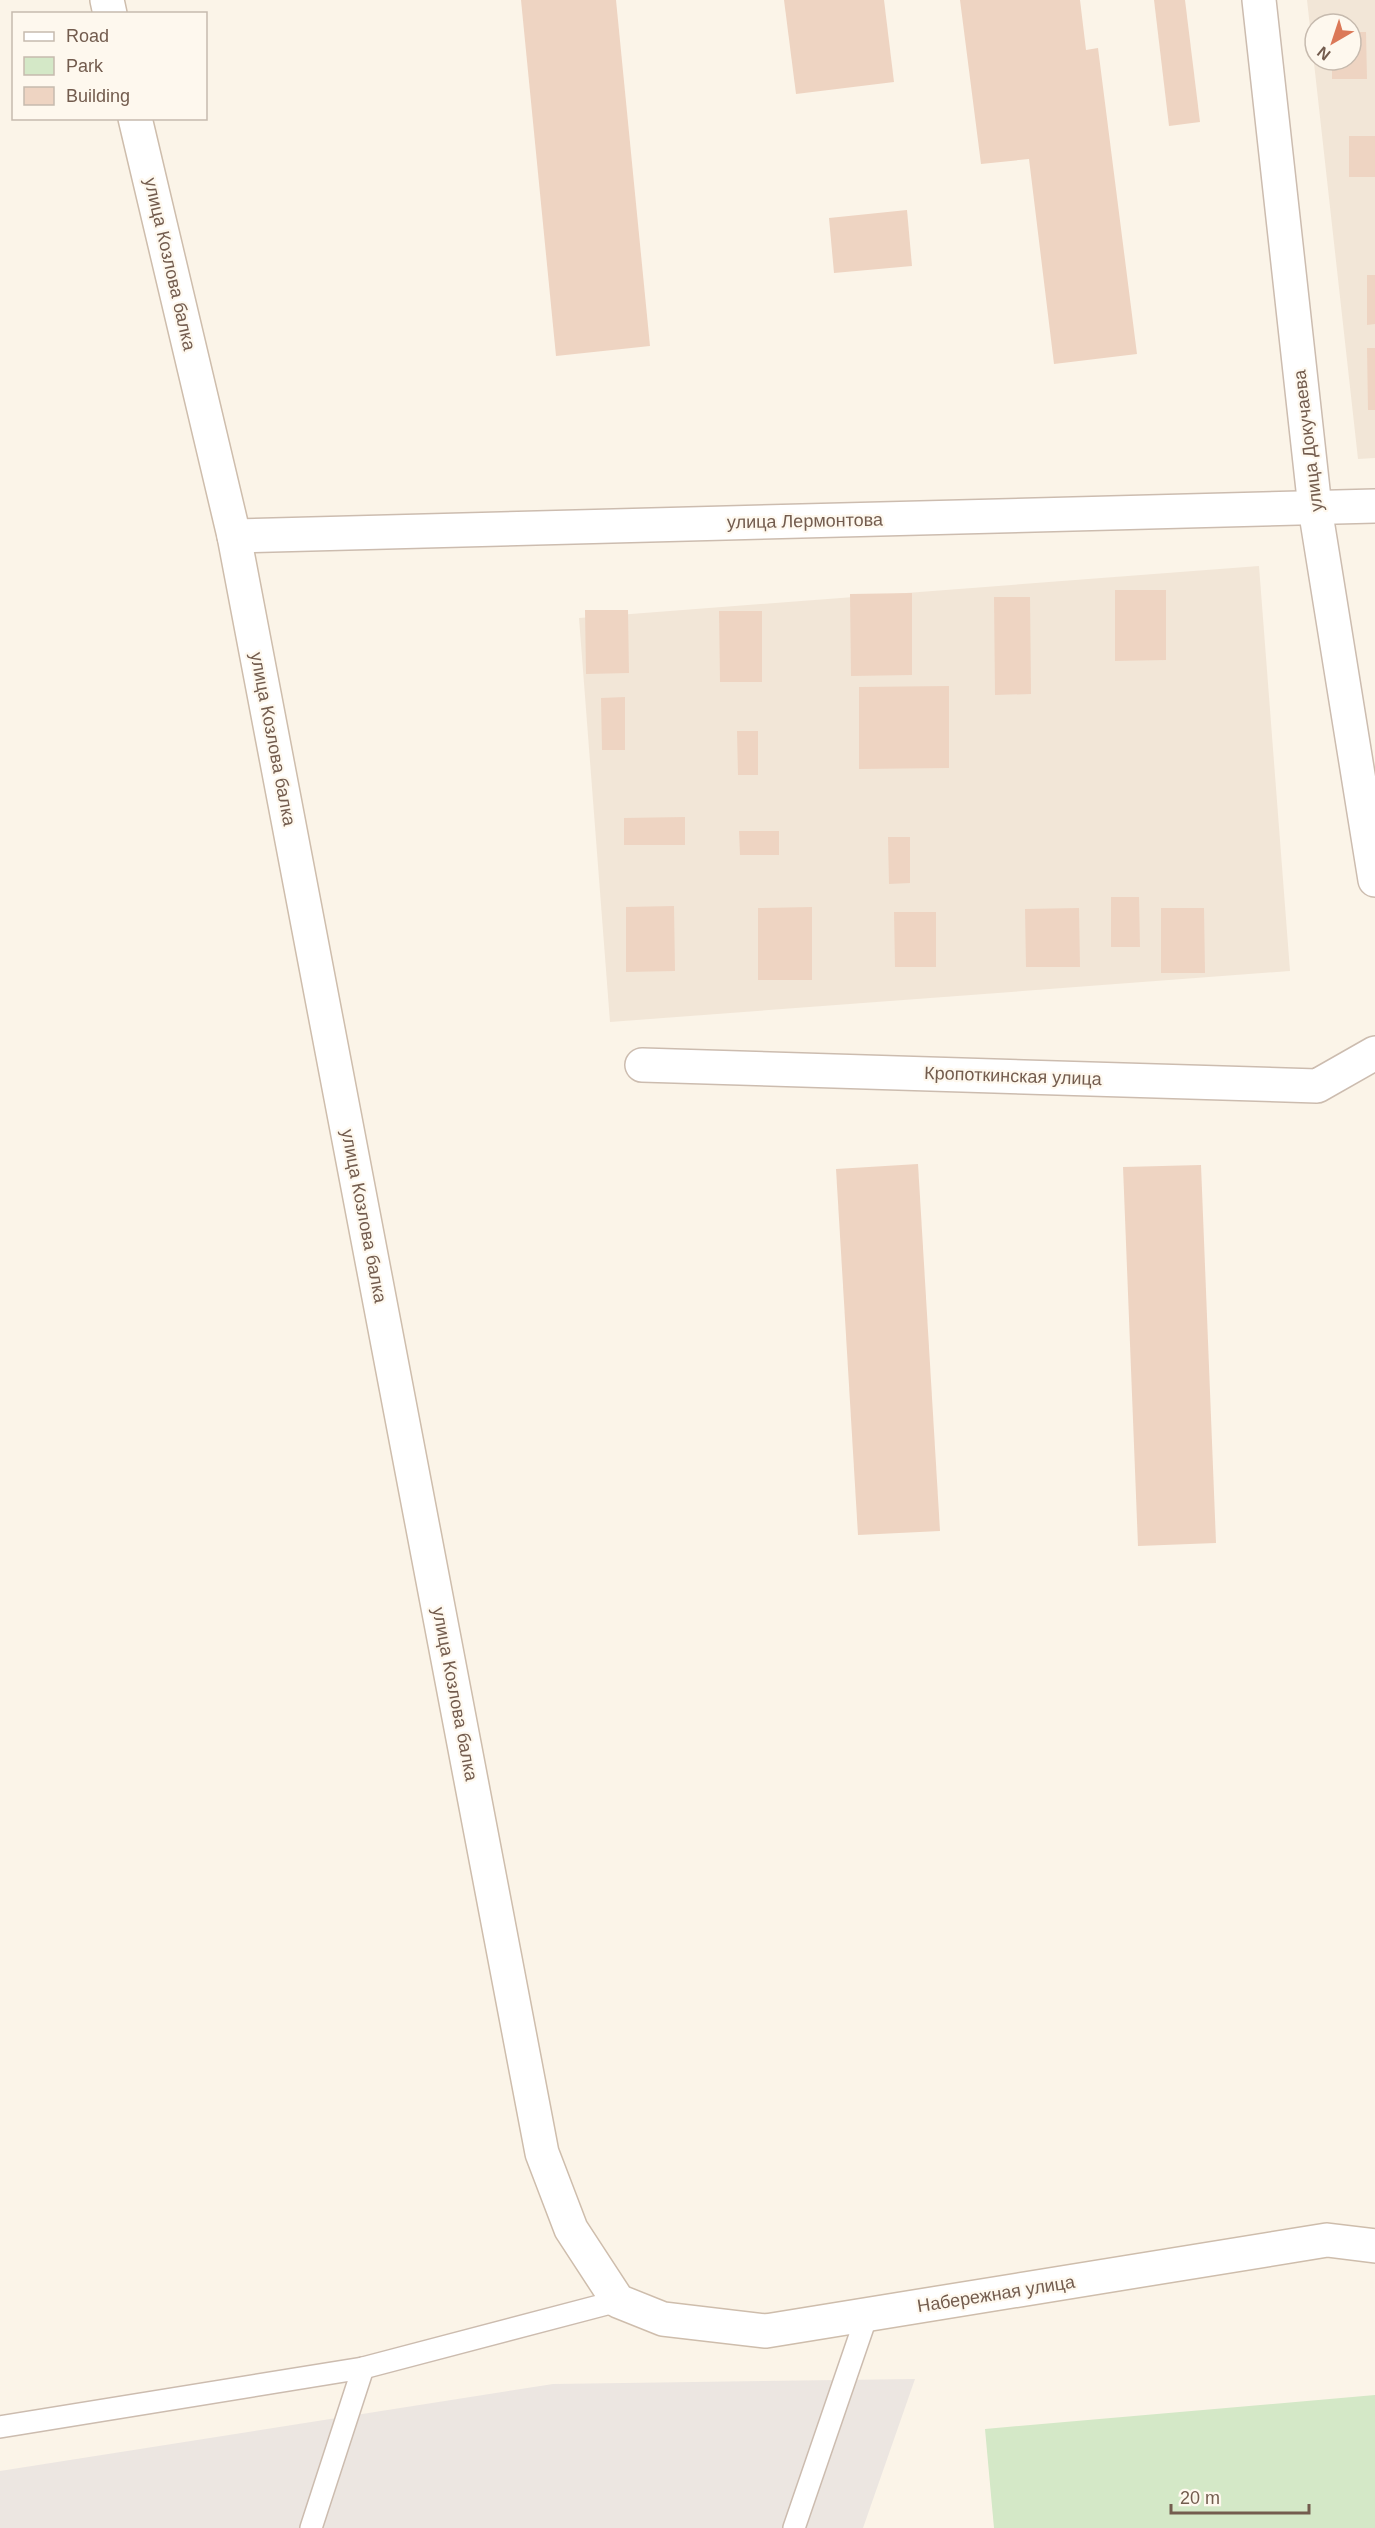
<svg xmlns="http://www.w3.org/2000/svg" width="1375" height="2528" viewBox="0 0 1375 2528" font-family="Helvetica,sans-serif">
<style>
.residential{fill:#f2e6d7;fill-rule:evenodd}
.industrial{fill:#ece6e1}
.green{fill:#d4e8c7}
.building{fill:#eed4c2}
.lines{fill:none;stroke-linecap:round;stroke-linejoin:round}
.lane-casing{stroke:#ccbcaf;stroke-width:24}
.street-casing{stroke:#ccbcaf;stroke-width:36}
.secondary-casing{stroke:#cebdac;stroke-width:36}
.lane{stroke:#fff;stroke-width:21}
.street{stroke:#fff;stroke-width:33}
.secondary{stroke:#fff;stroke-width:33}
.labels{text-anchor:middle;stroke-width:4.5;stroke-linejoin:round;paint-order:stroke}
.street-label{font-size:18px;fill:#735c4e;stroke:#fef8ee}
</style>
<rect width="100%" height="100%" fill="#fbf4e8"/>
<g class="residential">
<path d="M1307,0H1375V458L1358,459ZM1315,24H1351V60H1315Z"/>
<path d="M1259,566L1290,971L610,1022L579,618Z"/>
</g>
<path class="industrial" d="M915,2379L863,2528H0V2471L553,2384Z"/>
<path class="green" d="M1375,2395V2528H994L985,2429Z"/>
<g class="building">
<path d="M521,0H616L650,346L556,356Z"/>
<path d="M784,0H884L894,82L796,94Z"/>
<path d="M960,0H1080L1086,50L1098,48L1137,354L1054,364L1029,159L981,164Z"/>
<path d="M1154,0H1185L1200,122L1169,126Z"/>
<path d="M1351,32H1366L1367,79H1332V60H1351Z"/>
<rect x="1349" y="136" width="26" height="41"/>
<path d="M907,210L912,266L834,273L829,218Z"/>
<path d="M1367,275H1375V324L1367,325Z"/>
<path d="M1367,348H1375V410H1368Z"/>
<path d="M1115,590H1166V660L1115,661Z"/>
<path d="M912,593V675L851,676L850,594Z"/>
<path d="M994,597H1030L1031,694L995,695Z"/>
<path d="M585,610H628L629,673L586,674Z"/>
<path d="M719,611H762V682H720Z"/>
<path d="M949,686V768L859,769V687Z"/>
<path d="M625,697V750H602L601,698Z"/>
<path d="M737,731H758V775H738Z"/>
<path d="M685,817V845H624V818Z"/>
<path d="M739,831H779V855H740Z"/>
<path d="M888,837H910V883L889,884Z"/>
<path d="M1111,897H1139L1140,947H1111Z"/>
<path d="M674,906L675,971L626,972V907Z"/>
<path d="M812,907V980H758V908Z"/>
<path d="M1079,908L1080,967H1026L1025,909Z"/>
<path d="M1161,908H1204L1205,973H1161Z"/>
<path d="M894,912H936V967H895Z"/>
<path d="M918,1164L940,1531L858,1535L836,1169Z"/>
<path d="M1201,1165L1216,1543L1138,1546L1123,1167Z"/>
</g>
<g class="lines">
<g class="lane-casing">
<g id="lane">
<path d="M0,2427L363,2368L618,2301"/>
<path d="M311,2528L363,2368"/>
<path d="M794,2528L867,2315"/>
</g>
</g>
<g class="street-casing">
<g id="street">
<path d="M1259,0L1315,508L1375,880"/>
<path d="M234,536L1375,506"/>
<path d="M642,1065L1317,1086L1375,1053"/>
</g>
</g>
<g class="secondary-casing">
<g id="secondary">
<path d="M107,0L110,14"/>
<path d="M135,118L234,536L542,2153L571,2229L618,2301L663,2319L766,2331L1327,2240L1375,2246"/>
</g>
</g>
<use href="#lane" class="lane"/>
<use href="#street" class="street"/>
<use href="#secondary" class="secondary"/>
</g>
<g class="labels">
<g class="street-label">
<text transform="translate(170 264) rotate(77)" y="6">улица Козлова балка</text>
<text transform="translate(1308 441) rotate(-97)" y="6">улица Докучаева</text>
<text transform="translate(805 521) rotate(-1)" y="6">улица Лермонтова</text>
<text transform="translate(273 739) rotate(79)" y="6">улица Козлова балка</text>
<text transform="translate(1013 1076) rotate(2)" y="6">Кропоткинская улица</text>
<text transform="translate(364 1216) rotate(79)" y="6">улица Козлова балка</text>
<text transform="translate(455 1694) rotate(79)" y="6">улица Козлова балка</text>
<text transform="translate(996 2294) rotate(-9)" y="6">Набережная улица</text>
</g>
</g>
<rect x="12" y="12" width="195" height="108" fill="#fef8ee" stroke="#c6baae" stroke-width="1.5"/>
<rect x="24" y="32" width="30" height="9" fill="#ffffff" stroke="#c6baae" stroke-width="1.5"/>
<text x="66" y="42" font-size="18" fill="#735c4e">Road</text>
<rect x="24" y="57" width="30" height="18" fill="#d4e8c7" stroke="#c6baae" stroke-width="1.5"/>
<text x="66" y="72" font-size="18" fill="#735c4e">Park</text>
<rect x="24" y="87" width="30" height="18" fill="#eed4c2" stroke="#c6baae" stroke-width="1.5"/>
<text x="66" y="102" font-size="18" fill="#735c4e">Building</text>
<g transform="translate(1333 42) rotate(219)"><circle r="28" fill="#fef8ee" stroke="#c6baae" stroke-width="1.5"/>
<path d="M0-4.5L10 22L0 15L-10 22Z" fill="#db7857"/>
<text y="-9" font-size="16" font-weight="bold" text-anchor="middle" fill="#735c4e">N</text>
</g>
<path d="M1171 2504v9h138v-9" fill="none" stroke="#735c4e" stroke-width="3"/>
<text x="1180" y="2504" font-size="18" fill="#735c4e" stroke="#fef8ee" stroke-width="4.5" paint-order="stroke">20 m</text>
</svg>
